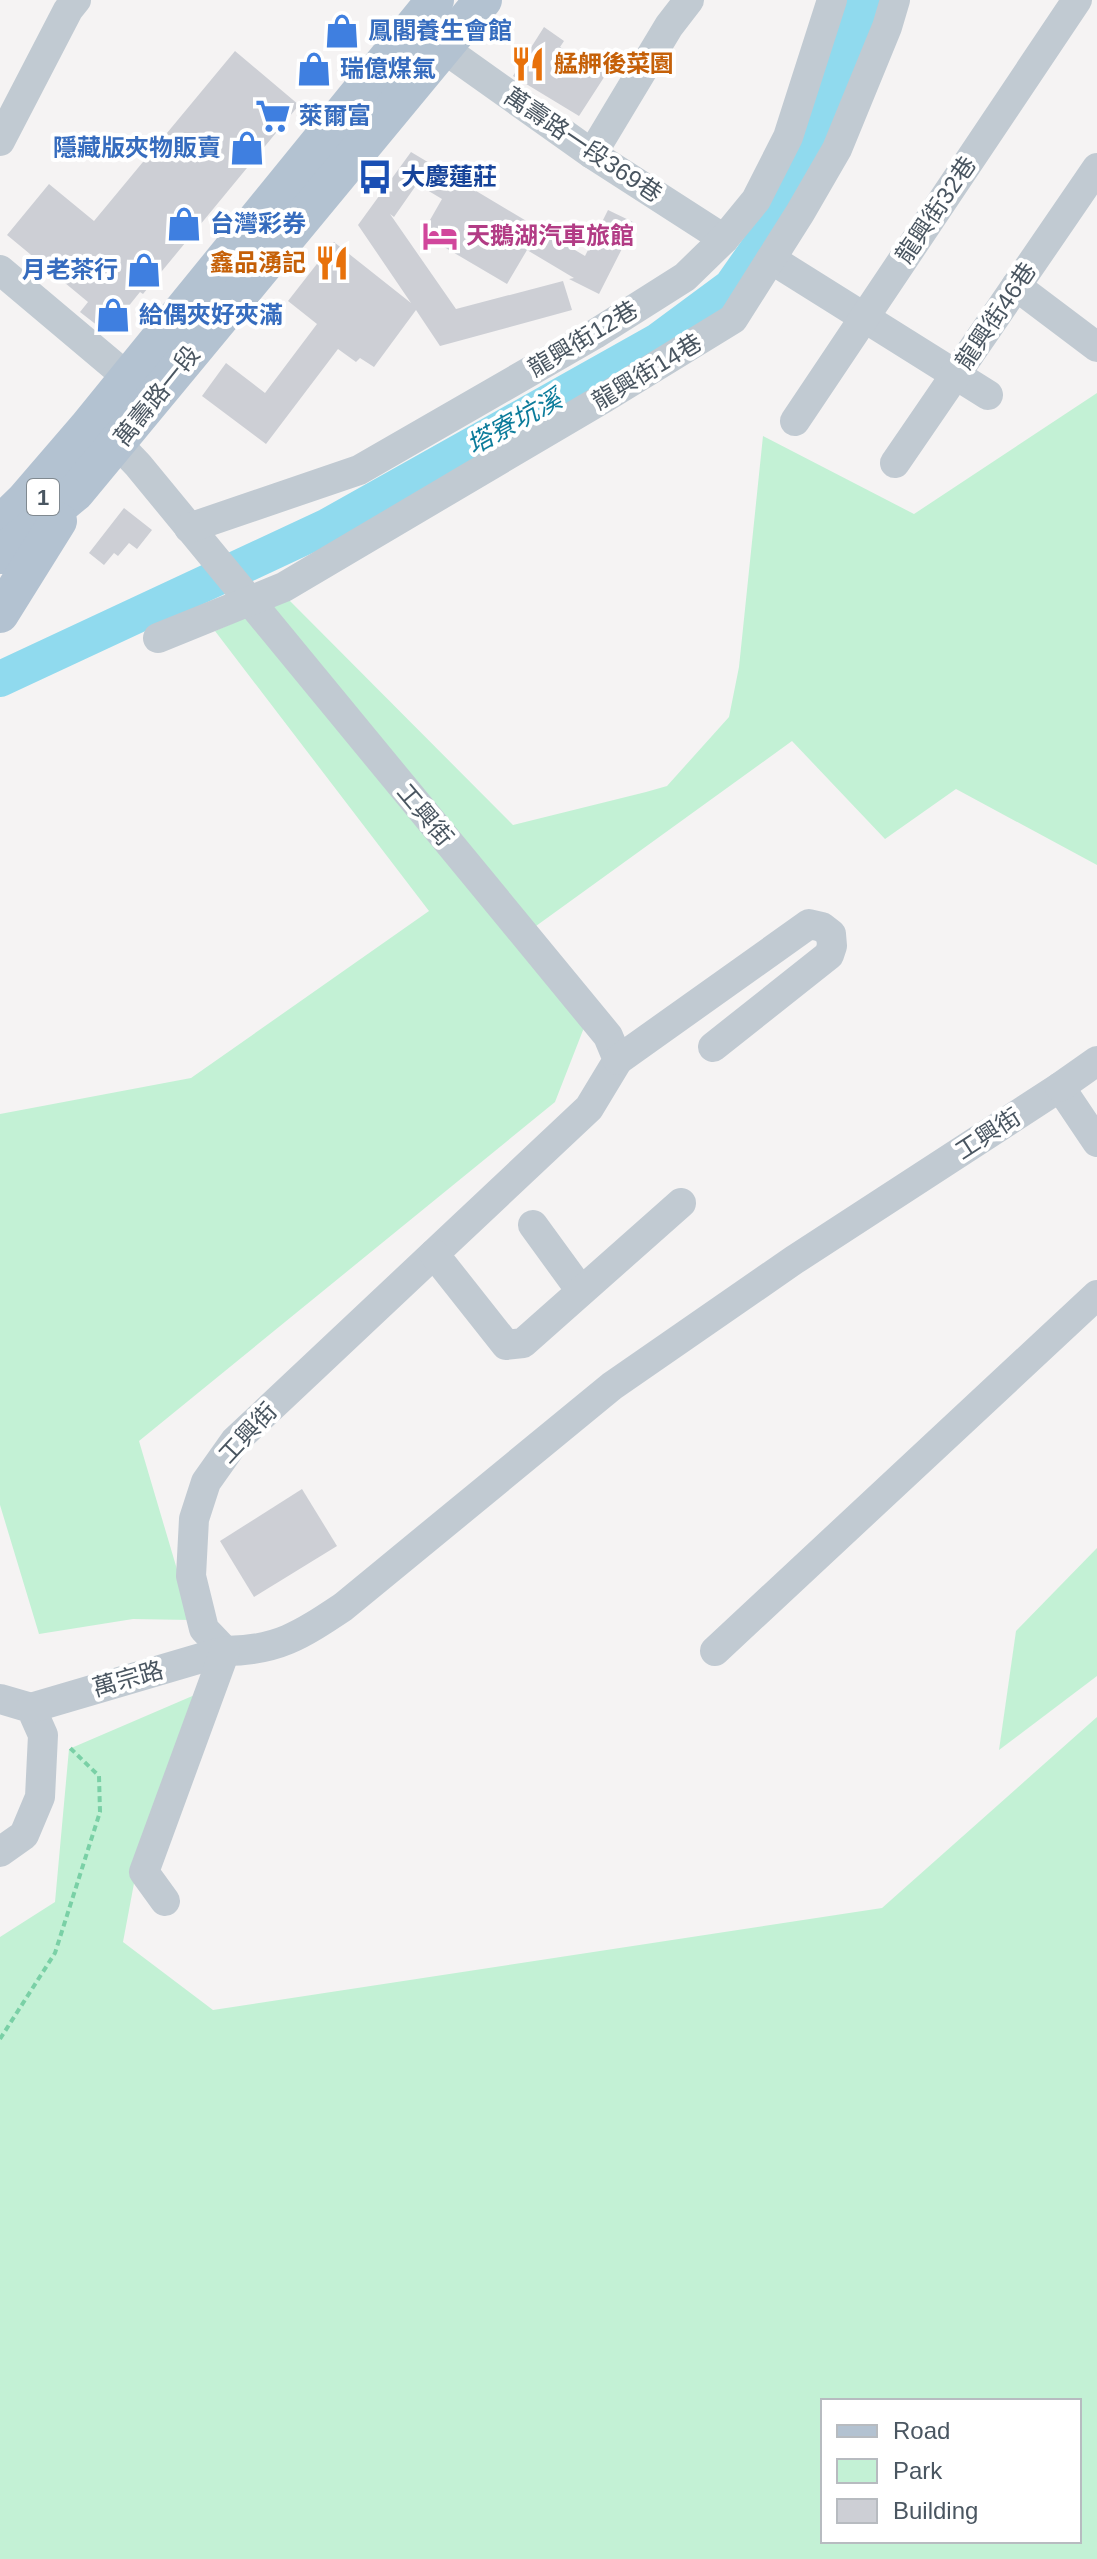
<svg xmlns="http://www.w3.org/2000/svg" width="1097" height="2559" viewBox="0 0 1097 2559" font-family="Arial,'Noto Sans TC',sans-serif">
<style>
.green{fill:#c3f1d5;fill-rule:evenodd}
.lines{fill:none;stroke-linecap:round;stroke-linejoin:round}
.river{stroke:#90daee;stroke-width:36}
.building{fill:#cdcfd5}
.path{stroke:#7ad0a6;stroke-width:4;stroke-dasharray:6 4;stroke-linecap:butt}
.minor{stroke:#c1cad2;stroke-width:30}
.major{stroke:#b3c2d1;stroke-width:38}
.labels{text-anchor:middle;stroke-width:8;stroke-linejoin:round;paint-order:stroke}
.shield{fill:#fff;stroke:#808990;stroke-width:2}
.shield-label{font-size:22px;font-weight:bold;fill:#4a5661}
.shop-label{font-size:24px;font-weight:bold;fill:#366cbe;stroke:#fff;text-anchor:start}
.food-label{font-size:24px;font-weight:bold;fill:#c56008;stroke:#fff;text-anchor:start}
.street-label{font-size:24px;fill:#4a5661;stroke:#fff}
.transit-label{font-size:24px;font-weight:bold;fill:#164399;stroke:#fff;text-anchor:start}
.hotel-label{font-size:24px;font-weight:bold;fill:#b23c85;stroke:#fff;text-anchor:start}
.water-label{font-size:26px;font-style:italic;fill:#0c7c9b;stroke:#fff}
</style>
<rect width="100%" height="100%" fill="#f5f3f3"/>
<g class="green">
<path d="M1097,393V865L956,789L885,839L792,741L536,926L594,1002L555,1102L139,1441L192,1620L133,1619L39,1634L0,1505V1114L191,1078L429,911L215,631L288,599L513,825L646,792L667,786L729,717L739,667L763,436L914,514Z"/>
<path d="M1097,1548V1676L999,1750L1016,1631Z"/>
<path d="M197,1694L141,1846L123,1942L213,2010L882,1908L1097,1717V2559H0V1937L55,1902L69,1749ZM823,2401H1079V2541H823Z"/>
</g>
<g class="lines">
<path class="river" d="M0,679L328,526L658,341L731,287L786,209L834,91L865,0"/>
</g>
<g class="building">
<path d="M544,27L564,41L560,47L586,64L591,56L610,68L579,116L513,76Z"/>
<path d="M235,51L299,105L143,294L140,292L107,333L80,312L88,302L7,235L49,184L94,221Z"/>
<path d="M411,152L585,256L608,210L635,223L599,294L569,279L574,278L527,250L507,284L422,234L442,199L417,184L394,217L390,214L456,309L563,281L572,310L440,346L416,310L374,367L360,358L356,362L338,349L266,444L202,396L226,363L265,393L317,324L288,301L334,242L411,303L358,225Z"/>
<path d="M124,508L152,530L137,549L129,543L118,556L114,553L104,565L89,553Z"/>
<path d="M302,1489L337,1546L254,1597L220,1541Z"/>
</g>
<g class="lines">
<path class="path" d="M0,2039L55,1953L100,1812L99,1776L68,1746"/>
<g class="minor">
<path d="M443,48L592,154L724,239"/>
<path d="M0,141L68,10L76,0"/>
<path d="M592,154L669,26L689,0"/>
<path d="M771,259L988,395"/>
<path d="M0,270L145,392"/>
<path d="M1016,286L1097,347"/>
<path d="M795,421L1077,0"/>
<path d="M99,434L118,444L138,465L608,1036L618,1060L589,1108L235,1441L206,1482L194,1519L191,1576L204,1629L225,1651C277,1651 301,1635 343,1607L612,1386L794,1260L1060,1087L1097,1142"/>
<path d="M895,463L1097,168"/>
<path d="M189,528L359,470L595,334L685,277L724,239L756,200L788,137L832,0"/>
<path d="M158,638L284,587L604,398L733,319L800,213L837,149L887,27L895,0"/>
<path d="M618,1060L809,924L822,927L831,934L832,946L829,955L713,1047"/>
<path d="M1060,1087L1097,1061"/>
<path d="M533,1225L581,1291"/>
<path d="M434,1254L506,1345L523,1343L681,1203"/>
<path d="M715,1651L1097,1295"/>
<path d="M0,1699L31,1708L43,1735L40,1797L24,1835L0,1852"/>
<path d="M31,1708L225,1651"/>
<path d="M165,1901L144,1872L225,1651"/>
</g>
<g class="major">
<path d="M0,524L25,500L87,428L435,0"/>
<path d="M0,555L76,492L483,0"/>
<path d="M0,614L58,521"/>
</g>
</g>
<defs>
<g id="shop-bare" transform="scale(2.76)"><path d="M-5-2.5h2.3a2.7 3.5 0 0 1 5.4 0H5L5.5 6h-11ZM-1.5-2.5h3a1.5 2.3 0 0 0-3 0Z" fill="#3f7fe0" stroke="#fff" stroke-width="2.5" paint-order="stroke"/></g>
<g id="restaurant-bare" transform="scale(2.76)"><path d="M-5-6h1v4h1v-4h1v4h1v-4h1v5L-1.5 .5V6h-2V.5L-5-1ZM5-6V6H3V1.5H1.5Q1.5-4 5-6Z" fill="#e8710a" stroke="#fff" stroke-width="2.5" paint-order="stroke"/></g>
<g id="supermarket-bare" transform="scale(2.76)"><path d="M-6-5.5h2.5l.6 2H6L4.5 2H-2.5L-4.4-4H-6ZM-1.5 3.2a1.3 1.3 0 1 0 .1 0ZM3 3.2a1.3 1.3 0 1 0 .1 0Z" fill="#3f7fe0" stroke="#fff" stroke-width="2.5" paint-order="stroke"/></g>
<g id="bus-bare" transform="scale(2.76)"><path d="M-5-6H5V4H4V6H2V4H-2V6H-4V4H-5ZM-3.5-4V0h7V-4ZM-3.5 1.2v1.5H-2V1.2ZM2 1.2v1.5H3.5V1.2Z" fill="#1a4fb4" stroke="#fff" stroke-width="2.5" paint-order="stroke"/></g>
<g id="hotel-bare" transform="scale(2.76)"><path d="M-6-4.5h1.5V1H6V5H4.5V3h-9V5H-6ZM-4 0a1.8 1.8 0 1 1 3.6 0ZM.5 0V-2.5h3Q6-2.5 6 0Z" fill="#d1479c" stroke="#fff" stroke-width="2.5" paint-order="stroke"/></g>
</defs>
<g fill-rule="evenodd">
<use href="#shop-bare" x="342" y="31"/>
<use href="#restaurant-bare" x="528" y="64"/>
<use href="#shop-bare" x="314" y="69"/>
<use href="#supermarket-bare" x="273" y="116"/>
<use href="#shop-bare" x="247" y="148"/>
<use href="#bus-bare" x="375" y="177"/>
<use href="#shop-bare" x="184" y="224"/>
<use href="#hotel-bare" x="440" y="236"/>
<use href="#restaurant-bare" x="332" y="263"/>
<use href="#shop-bare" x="144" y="270"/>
<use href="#shop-bare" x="113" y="315"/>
</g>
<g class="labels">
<rect class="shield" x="27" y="479" width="32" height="36" rx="6"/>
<g class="shield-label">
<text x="43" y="505">1</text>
</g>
<g class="shop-label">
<text x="368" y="39">鳳閣養生會館</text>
<text x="340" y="77">瑞億煤氣</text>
<text x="299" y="124">萊爾富</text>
<text x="221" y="156" text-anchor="end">隱藏版夾物販賣</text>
<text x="210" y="232">台灣彩券</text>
<text x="118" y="278" text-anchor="end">月老茶行</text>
<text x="139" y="323">給偶夾好夾滿</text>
</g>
<g class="food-label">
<text x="554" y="72">艋舺後菜園</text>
<text x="306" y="271" text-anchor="end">鑫品湧記</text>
</g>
<g class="street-label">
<text transform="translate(583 145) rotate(34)" y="8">萬壽路一段369巷</text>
<text transform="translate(936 210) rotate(-56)" y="8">龍興街32巷</text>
<text transform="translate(996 316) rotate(-56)" y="8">龍興街46巷</text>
<text transform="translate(583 339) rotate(-31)" y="8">龍興街12巷</text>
<text transform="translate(647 372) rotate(-31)" y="8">龍興街14巷</text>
<text transform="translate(157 396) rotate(-51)" y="8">萬壽路一段</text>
<text transform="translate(425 815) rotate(50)" y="8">工興街</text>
<text transform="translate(988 1134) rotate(-33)" y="8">工興街</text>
<text transform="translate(248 1433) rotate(-47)" y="8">工興街</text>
<text transform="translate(128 1679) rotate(-16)" y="8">萬宗路</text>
</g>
<g class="transit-label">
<text x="401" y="185">大慶蓮莊</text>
</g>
<g class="hotel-label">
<text x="466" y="244">天鵝湖汽車旅館</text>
</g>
<g class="water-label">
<text transform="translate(514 422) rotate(-29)" y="9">塔寮坑溪</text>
</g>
</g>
<rect x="821" y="2399" width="260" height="144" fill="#ffffff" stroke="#b7bbc0" stroke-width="2"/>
<rect x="837" y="2425" width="40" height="12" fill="#b3c2d1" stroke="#b7bbc0" stroke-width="2"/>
<text x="893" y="2439" font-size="24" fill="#4a5661">Road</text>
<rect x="837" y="2459" width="40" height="24" fill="#c3f1d5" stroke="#b7bbc0" stroke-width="2"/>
<text x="893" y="2479" font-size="24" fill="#4a5661">Park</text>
<rect x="837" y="2499" width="40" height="24" fill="#cdcfd5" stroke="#b7bbc0" stroke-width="2"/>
<text x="893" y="2519" font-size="24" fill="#4a5661">Building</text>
</svg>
